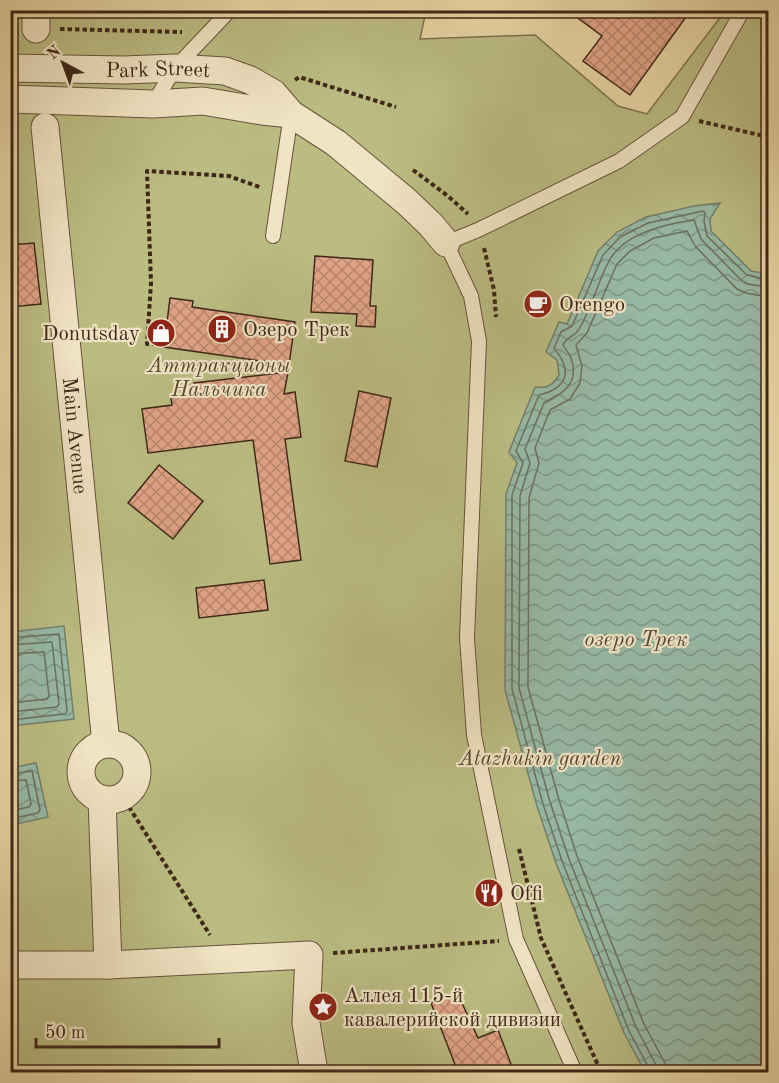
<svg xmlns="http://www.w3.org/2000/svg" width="779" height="1083" viewBox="0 0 779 1083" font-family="'Old Standard TT',serif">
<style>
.green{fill:#babc82;stroke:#7c724e;stroke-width:1.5}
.water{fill:url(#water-waves);stroke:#747f6e;stroke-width:1.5}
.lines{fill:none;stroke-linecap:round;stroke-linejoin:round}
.shore{stroke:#6b7060;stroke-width:1.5}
.building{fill:url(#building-cross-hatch);stroke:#3f2819;stroke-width:1.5}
.lane-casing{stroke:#69533c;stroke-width:16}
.street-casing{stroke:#69533c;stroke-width:29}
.path{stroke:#3f2819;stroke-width:4;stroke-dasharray:4.5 3;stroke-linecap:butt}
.lane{stroke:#f0e4c4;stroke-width:14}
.street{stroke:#f0e4c4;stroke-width:27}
.labels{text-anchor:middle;stroke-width:4.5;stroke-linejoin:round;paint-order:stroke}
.street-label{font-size:21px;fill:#3f2819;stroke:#f0e4c4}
.poi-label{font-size:21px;fill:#3f2819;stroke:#f0e4c4;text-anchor:start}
.park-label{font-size:21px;font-style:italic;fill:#58462e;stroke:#f0e4c4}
.water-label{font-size:22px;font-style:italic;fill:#554c3c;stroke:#f0e4c4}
</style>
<defs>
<pattern id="water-waves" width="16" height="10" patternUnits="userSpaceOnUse" patternTransform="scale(1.5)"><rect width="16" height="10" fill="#97b9a6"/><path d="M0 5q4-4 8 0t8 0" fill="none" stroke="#7d9686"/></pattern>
<pattern id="building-cross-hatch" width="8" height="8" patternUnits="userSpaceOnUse" patternTransform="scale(1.5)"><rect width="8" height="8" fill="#e1a488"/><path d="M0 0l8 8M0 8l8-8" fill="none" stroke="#b8866e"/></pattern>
</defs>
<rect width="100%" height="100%" fill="#e8d5a4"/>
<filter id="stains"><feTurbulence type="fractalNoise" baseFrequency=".00333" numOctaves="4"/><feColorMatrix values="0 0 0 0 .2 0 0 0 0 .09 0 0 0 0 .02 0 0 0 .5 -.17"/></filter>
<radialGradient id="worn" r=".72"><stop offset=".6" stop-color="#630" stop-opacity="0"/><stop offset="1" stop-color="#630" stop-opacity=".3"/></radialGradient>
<path class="green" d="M11,11H426L420,39L535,35L618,106L647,114L725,11H768V1072H11Z"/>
<g class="water">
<path d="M720,203L710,219L711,231L751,271L768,274V1072H645L624,1033L556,863L537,806L505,690L506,494L517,463L509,452L535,387C547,389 553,385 559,375L557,360L546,352L559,322L567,324L598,251L617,232L646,217L694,206Z"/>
<path d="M64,626L74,719L11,726V632Z"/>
<path d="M36,763L48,817L11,825V768Z"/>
</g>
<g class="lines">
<g class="shore">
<path d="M10,638L59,634L67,711L65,714L10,720"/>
<path d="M10,645L52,642L59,704L57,707L10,712"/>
<path d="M10,654L44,652L49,696L47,699L10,703"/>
<path d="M10,774L32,771L40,810L38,813L10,819"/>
<path d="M10,781L26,780L31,804L29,807L10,811"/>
<path d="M650,1072L649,1068L629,1031L562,861L543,804L512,689V495L523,463L516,451L539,395C568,388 573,371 554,348L561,332L572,326L603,255L620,237L648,223L703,211L705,213L704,221L707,236L747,275L768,280"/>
<path d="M657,1072L656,1065L636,1027L569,859L550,802L519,688L520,496L530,463L525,449L544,403C563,394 580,383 571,358C569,353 565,349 563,345C567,336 575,337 579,329C592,308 597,283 609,261C624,233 665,224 694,220L701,239L742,281L748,284L768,287"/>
<path d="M666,1072L665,1063L644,1024L577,856L559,800L528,687L529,498L539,463L535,448L550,410L570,399L580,383L582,366L576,345L587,333L617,264L630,251L654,238L687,231L695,246L737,289L746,293L768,297"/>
</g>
</g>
<g class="building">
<path d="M567,10H691L630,95L583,61L602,36Z"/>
<path d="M34,243L41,304L10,307V245Z"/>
<path d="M315,256L373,260L370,306H376L375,327L356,326L357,314L311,312Z"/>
<path d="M170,298L193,301L192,307L295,322L289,365L164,347Z"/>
<path d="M288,372L284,394L295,392L301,437L285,439L301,560L270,564L253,440L148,453L142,409L172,405L171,398L195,394L194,383Z"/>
<path d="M359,391L391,398L377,467L345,461Z"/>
<path d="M159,465L203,501L173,539L128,503Z"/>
<path d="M264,580L268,610L199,618L196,588Z"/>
<path d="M457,992L478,1038L498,1030L514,1072H458L431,1003Z"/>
</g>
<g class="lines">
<g class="lane-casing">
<g id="lane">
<path d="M153,104L175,68L230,10"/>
<path d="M273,236L291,114"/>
<path d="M575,1072L516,939L474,735L467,638L479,341L471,296L446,243L478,230L619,161L682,117L743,10"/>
</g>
</g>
<g class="street-casing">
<g id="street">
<path d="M36,29V10"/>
<path id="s1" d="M10,68L124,70L175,68L225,71L250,80L273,93L291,114L336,143L407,202L431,225L446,243"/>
<path d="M10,99L153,104L203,101L262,111L291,114"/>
<path id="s2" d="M45,127L106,744"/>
<circle cx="109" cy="772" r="28"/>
<path d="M102,799L108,965"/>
<path d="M10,965H108L309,955L306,1023L314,1072"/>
</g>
</g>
<g class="path">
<path d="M60,29L182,32"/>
<path d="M295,80L299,77L396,107"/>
<path d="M699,121L768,137"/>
<path d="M413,170L448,196L468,214"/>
<path d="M484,248L494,290L496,317"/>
<path d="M164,344H147L151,283L147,171L229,176L262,188"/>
<path d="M129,807L210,935"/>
<path d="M519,849L541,938L601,1072"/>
<path d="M333,953L499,941"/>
</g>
<use href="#lane" class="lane"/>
<use href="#street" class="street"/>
</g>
<defs>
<g id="cafe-disc" transform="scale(1.5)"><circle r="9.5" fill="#8f2418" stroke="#f0e4c4"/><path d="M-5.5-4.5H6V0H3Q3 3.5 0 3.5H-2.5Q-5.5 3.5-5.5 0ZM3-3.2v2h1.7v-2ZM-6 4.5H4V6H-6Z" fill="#fff"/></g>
<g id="building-disc" transform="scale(1.5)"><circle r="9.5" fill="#8f2418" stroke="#f0e4c4"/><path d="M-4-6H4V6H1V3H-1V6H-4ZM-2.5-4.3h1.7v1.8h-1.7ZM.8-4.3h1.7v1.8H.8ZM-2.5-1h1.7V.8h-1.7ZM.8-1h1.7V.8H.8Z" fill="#fff"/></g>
<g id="shop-disc" transform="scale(1.5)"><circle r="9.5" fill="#8f2418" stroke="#f0e4c4"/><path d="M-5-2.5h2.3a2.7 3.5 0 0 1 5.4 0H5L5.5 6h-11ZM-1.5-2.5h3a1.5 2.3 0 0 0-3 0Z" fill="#fff"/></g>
<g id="restaurant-disc" transform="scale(1.5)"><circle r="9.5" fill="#8f2418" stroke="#f0e4c4"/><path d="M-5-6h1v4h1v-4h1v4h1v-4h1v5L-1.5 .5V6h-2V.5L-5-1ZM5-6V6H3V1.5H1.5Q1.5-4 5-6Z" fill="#fff"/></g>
<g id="sight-disc" transform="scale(1.5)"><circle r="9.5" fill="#8f2418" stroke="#f0e4c4"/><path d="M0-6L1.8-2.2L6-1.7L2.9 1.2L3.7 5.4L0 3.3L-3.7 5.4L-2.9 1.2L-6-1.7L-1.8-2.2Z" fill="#fff"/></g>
</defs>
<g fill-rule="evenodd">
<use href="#cafe-disc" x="538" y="304"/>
<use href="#building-disc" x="222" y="329"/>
<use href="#shop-disc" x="161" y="333"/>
<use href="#restaurant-disc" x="489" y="893"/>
<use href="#sight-disc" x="323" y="1007"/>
</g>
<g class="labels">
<g class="street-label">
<text dy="7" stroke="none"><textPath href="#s1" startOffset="148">Park Street</textPath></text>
<text dy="7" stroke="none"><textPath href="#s2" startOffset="310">Main Avenue</textPath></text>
</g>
<g class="poi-label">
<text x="559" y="311">Orengo</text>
<text x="243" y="336">Озеро Трек</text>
<text x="140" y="340" text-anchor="end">Donutsday</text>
<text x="510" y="900">Offi</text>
<text x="344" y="1002">Аллея 115-й<tspan x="344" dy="24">кавалерийской дивизии</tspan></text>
</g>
<g class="park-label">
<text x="219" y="372">Аттракционы<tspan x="219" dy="24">Нальчика</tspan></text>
<text x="540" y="765">Atazhukin garden</text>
</g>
<g class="water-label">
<text x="636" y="646">озеро Трек</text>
</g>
</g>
<rect width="779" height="1083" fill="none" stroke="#e8d5a4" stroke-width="36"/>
<rect x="12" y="12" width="755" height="1059" fill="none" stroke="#3f2819" stroke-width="3"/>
<rect x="18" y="18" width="743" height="1047" fill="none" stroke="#3f2819" stroke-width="1.5"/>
<g transform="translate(63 63) rotate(319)" stroke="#f0e4c4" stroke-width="4.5" paint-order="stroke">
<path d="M0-4.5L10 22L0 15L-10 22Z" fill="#3f2819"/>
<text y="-9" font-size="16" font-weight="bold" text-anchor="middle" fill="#3f2819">N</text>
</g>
<path d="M36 1038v9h183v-9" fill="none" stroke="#3f2819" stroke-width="3"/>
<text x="45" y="1038" font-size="18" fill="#3f2819" stroke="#f0e4c4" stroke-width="4.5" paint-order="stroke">50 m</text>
<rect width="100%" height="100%" filter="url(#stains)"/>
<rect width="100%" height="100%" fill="url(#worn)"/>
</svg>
